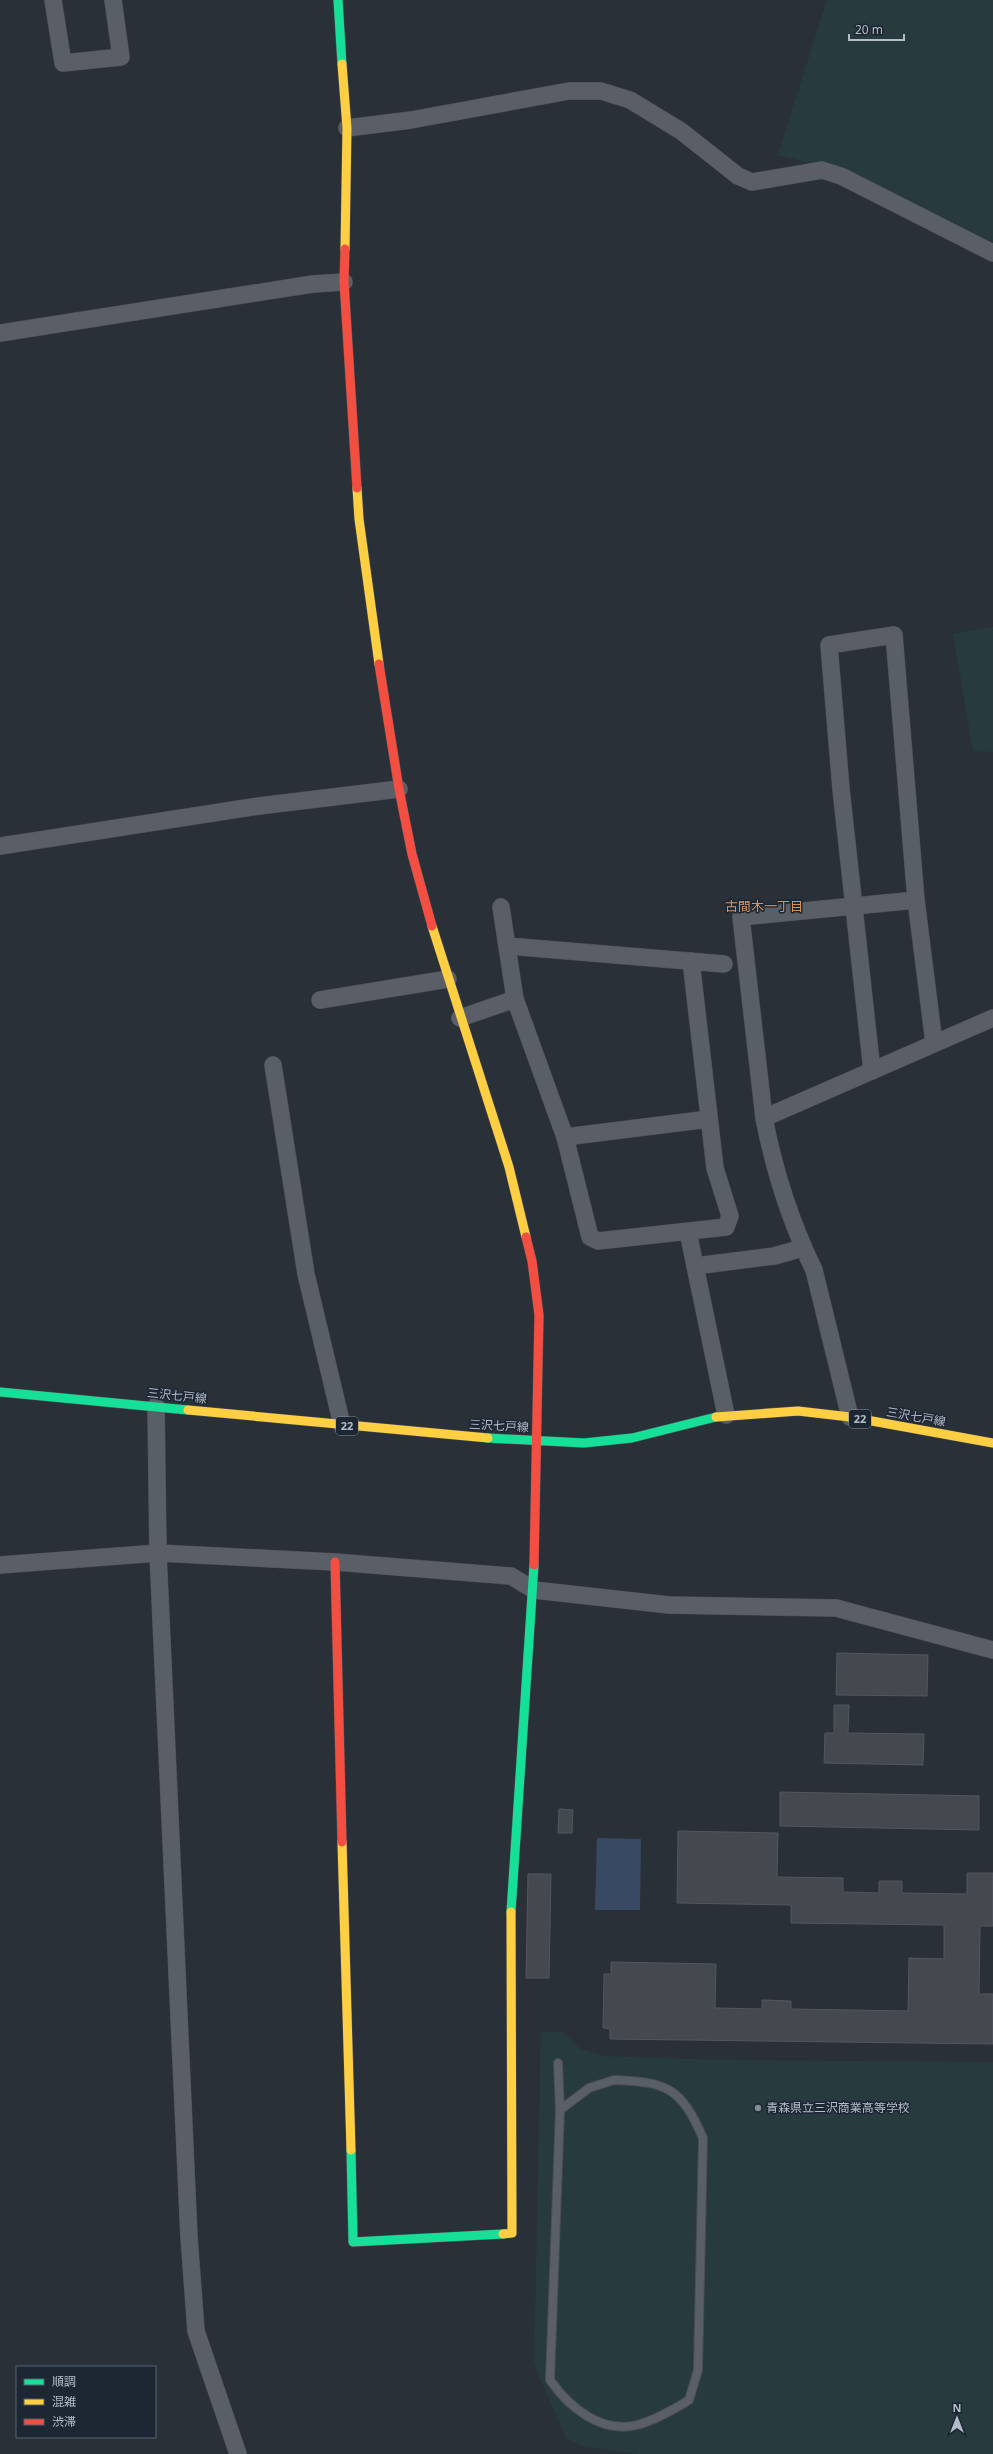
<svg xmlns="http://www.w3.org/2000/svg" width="993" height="2454" viewBox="0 0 993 2454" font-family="'Noto Sans','Noto Sans JP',sans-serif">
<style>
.green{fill:#273a3e}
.water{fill:#384963}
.building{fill:#444950;stroke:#52575f}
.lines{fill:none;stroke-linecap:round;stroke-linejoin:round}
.lane-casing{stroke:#484c53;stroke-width:10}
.street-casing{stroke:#484c53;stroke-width:18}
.fast-casing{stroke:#484c53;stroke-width:10}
.slow-casing{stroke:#484c53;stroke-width:10}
.jam-casing{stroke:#484c53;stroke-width:10}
.lane{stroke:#5a5e66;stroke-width:8}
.street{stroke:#5a5e66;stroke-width:17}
.fast{stroke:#16e098;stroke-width:9}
.slow{stroke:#ffcf43;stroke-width:9}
.jam{stroke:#f24e42;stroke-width:9}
.poi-dot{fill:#848b96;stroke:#1d2633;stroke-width:1.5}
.labels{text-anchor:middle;stroke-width:3;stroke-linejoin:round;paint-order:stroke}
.shield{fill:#1d2633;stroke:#878f9c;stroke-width:1}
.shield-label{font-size:11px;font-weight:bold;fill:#b4bcc9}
.street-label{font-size:12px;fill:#b4bcc9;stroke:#1d2633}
.poi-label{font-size:12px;fill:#b4bcc9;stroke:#1d2633;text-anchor:start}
.neighbourhood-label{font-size:13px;fill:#d59563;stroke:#1d2633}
</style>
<rect width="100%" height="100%" fill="#2a3038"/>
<g class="green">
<path d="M827,0H993V242L838,170L778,155Z"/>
<path d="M993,627V752L973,751L953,634Z"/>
<path d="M541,2032H563L579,2048L604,2056L720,2060L993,2062V2454H635L582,2446L566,2438L534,2364Z"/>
</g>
<path class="water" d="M597,1838L641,1839L640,1910H595Z"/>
<g class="building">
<path d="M837,1653L928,1655L927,1696L836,1695Z"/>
<path d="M834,1705H849L848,1733L924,1734L923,1765L824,1763L825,1733H834Z"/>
<path d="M780,1792L979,1796V1830L780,1826Z"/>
<path d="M559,1809L573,1810L572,1833H558Z"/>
<path d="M678,1831L778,1833L777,1877L843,1878V1892L879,1893V1881H902V1893L967,1894V1873H993V1926H980L979,1994H993V2044L610,2039V2029L603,2028L604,1974H611V1962L716,1964L715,2008L762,2009V2000L791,2001V2009L908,2011L909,1958L944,1959V1925L791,1923V1905L677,1903Z"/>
<path d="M528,1874H551L549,1978H526Z"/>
</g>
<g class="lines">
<g class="lane-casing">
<g id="lane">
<path d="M558,2063L560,2110"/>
<path d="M614,2080C668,2082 681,2088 703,2138L698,2370L689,2400C673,2410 656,2420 637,2425C601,2434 569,2407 550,2380L560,2110L589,2088Z"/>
</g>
</g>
<g class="street-casing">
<g id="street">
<path d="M53,0L63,63L121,57L113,0"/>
<path d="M347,128L411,120L569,91H601L630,100L681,131L738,176L752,182L822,170L841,176L993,253"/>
<path d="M0,333L313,284L344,282"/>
<path d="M0,846L259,806L399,789"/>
<path d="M501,907L515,999L565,1137L590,1237L598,1241L726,1227L730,1216L715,1168L691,961"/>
<path d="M507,946L724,964"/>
<path d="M320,1000L448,979"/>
<path d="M460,1018L515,999"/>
<path d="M273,1065L306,1274L342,1425"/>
<path d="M872,1071L841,789L829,645L894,635L916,900L934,1043"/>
<path d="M764,1118L993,1018"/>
<path d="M565,1137L709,1119"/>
<path d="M688,1232L726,1415"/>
<path d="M695,1266L774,1256L803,1248"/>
<path d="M156,1406L158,1553L189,2237L196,2331L238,2454"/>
<path d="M850,1417L814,1270C791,1223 774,1169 764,1118L741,917L916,900"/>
<path d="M0,1565L158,1553L335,1562L511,1576L534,1590L669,1605L836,1608L993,1650"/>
</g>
</g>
<g class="fast-casing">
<g id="fast">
<path d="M338,0L342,64"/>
<path d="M0,1392L188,1410"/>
<path d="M488,1438L584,1443L632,1438L716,1417"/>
<path d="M511,1912L534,1565"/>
<path d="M351,2150L353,2242L503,2234"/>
</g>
</g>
<g class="slow-casing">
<g id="slow">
<path d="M342,64L347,128L345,249"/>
<path d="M357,488L359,519L379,664"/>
<path d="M432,926L509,1167L526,1237"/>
<path d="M188,1410L488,1438"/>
<path d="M716,1417L798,1411L850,1417L993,1443"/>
<path d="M342,1842L351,2150"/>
<path d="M503,2234L512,2233L511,1912"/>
</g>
</g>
<g class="jam-casing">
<g id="jam">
<path d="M345,249L344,282L357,488"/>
<path d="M379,664L399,789L412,854L432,926"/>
<path d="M526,1237L532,1261L539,1315L534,1565"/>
<path d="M335,1562L342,1842"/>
</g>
</g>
<use href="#lane" class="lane"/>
<use href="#street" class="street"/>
<use href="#fast" class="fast"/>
<use href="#slow" class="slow"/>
<use href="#jam" class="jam"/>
</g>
<circle class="poi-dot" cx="758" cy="2108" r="4"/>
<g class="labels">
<g class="shield">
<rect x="849" y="1410" width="22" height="18" rx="3"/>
<rect x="336" y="1417" width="22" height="18" rx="3"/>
</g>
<g class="shield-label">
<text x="860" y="1423">22</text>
<text x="347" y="1430">22</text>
</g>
<g class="street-label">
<text transform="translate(177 1396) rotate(6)" y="4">三沢七戸線</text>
<text transform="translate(916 1417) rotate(10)" y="4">三沢七戸線</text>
<text transform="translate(499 1426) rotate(3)" y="4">三沢七戸線</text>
</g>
<g class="poi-label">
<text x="766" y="2112">青森県立三沢商業高等学校</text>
</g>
<g class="neighbourhood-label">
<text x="764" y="911">古間木一丁目</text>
</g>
</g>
<rect x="16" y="2366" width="140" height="72" fill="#1d2633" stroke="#59626f"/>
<rect x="24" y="2379" width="20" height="6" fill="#16e098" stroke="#59626f"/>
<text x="52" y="2386" font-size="12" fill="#b4bcc9">順調</text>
<rect x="24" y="2399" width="20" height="6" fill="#ffcf43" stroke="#59626f"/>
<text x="52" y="2406" font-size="12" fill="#b4bcc9">混雑</text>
<rect x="24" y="2419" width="20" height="6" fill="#f24e42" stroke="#59626f"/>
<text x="52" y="2426" font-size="12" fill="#b4bcc9">渋滞</text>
<g transform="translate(957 2418)" stroke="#1d2633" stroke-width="3" paint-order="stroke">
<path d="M0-3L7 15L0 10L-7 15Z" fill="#b4bcc9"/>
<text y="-6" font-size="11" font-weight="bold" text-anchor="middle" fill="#b4bcc9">N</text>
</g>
<path d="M849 34v6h55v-6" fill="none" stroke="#b4bcc9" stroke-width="2"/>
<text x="855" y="34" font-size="12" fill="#b4bcc9" stroke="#1d2633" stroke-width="3" paint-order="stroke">20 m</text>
</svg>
